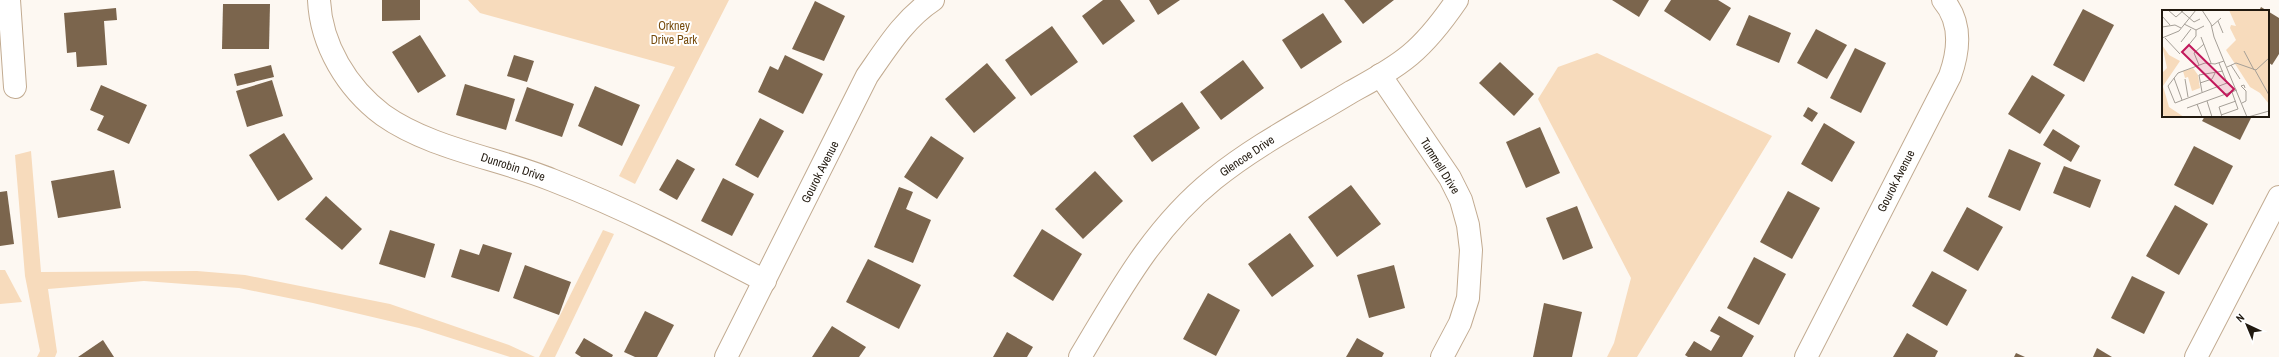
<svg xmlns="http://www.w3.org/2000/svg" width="2279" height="357" viewBox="0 0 2279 357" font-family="'Archivo Narrow',sans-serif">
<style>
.green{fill:#f7dbbc}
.building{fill:#7b654d}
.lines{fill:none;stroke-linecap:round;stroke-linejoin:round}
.minor-casing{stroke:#c2ab91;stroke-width:24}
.minor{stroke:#fff;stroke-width:22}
.labels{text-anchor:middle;stroke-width:4;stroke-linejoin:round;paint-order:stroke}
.park-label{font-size:12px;fill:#774c0e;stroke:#fff}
.street-label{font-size:12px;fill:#21190f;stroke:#fff}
.inset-road{fill:none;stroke:#a59f97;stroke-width:1}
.view{fill:#c2185b;fill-opacity:0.15;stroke:#c2185b;stroke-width:2}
.inset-edge{fill:none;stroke:#21190f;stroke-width:2}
</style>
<rect width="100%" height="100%" fill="#fdf8f2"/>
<g class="green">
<path d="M468,0H729L635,184L619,176L675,67L480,13Z"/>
<path d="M1597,53L1772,136L1637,357H1607L1614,343L1631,278L1538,99L1558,67Z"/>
<path d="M31,151L41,272L197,271L245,275L390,304L509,345L535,357H510L419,328L313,303L239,288L144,281L48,289L57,352L55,357H37L40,351L25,276L15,155Z"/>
<path d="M603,230L614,234L555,357H539Z"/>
<path d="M0,270H5L22,302L0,304Z"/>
</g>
<g class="building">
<path d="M382,0H420V20L382,21Z"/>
<path d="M1103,0H1120L1135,21L1103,45L1082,16Z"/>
<path d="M1149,0H1180L1158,15Z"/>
<path d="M1344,0H1394L1363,24Z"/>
<path d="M1612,0H1649L1639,17Z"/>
<path d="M1671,0H1718L1731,8L1710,41L1664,11Z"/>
<path d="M815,1L845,16L824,61L792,49Z"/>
<path d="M223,4H270L269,49H222Z"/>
<path d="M2261,7L2279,18V54L2272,65L2268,62V11H2259Z"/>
<path d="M116,8L117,20L104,21L107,65L77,67L76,52L67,53L64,13Z"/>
<path d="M2083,9L2114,25L2084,82L2053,65Z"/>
<path d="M1323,13L1342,42L1301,69L1282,40Z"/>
<path d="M1749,15L1791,33L1779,63L1736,45Z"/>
<path d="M1052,26L1078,62L1031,96L1005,60Z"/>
<path d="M1816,29L1847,45L1827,79L1797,63Z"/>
<path d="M420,35L446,76L418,93L392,52Z"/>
<path d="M1855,48L1886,63L1861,113L1830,98Z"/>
<path d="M514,55L534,61L527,82L507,76Z"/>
<path d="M785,55L823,74L803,114L758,92L770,66L778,70Z"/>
<path d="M1243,60L1264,88L1221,120L1200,92Z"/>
<path d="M1500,62L1534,94L1514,116L1479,83Z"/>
<path d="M987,63L1016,98L974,133L945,99Z"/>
<path d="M271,65L274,77L237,86L234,74Z"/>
<path d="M2032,75L2065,95L2040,134L2008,114Z"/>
<path d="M272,80L283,116L247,127L236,91Z"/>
<path d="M465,84L515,99L506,130L456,115Z"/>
<path d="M101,85L147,105L129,144L97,130L104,116L90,110Z"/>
<path d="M595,86L640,105L622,146L578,126Z"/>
<path d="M527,87L574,104L562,137L515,121Z"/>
<path d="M1182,102L1200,128L1152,162L1133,136Z"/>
<path d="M1808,107L1818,113L1812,122L1803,116Z"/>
<path d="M2205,116H2252L2240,140L2202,121Z"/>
<path d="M760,118L784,131L758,178L735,165Z"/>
<path d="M1824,123L1855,142L1832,182L1801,164Z"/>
<path d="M1540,127L1560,173L1526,188L1506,142Z"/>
<path d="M2053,129L2080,146L2071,162L2043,145Z"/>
<path d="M284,133L313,179L278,201L249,155Z"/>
<path d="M931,136L964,158L937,199L904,177Z"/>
<path d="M2194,146L2233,166L2213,205L2174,185Z"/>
<path d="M2009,149L2041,163L2020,211L1988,197Z"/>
<path d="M677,159L695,169L677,200L659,190Z"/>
<path d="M2064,166L2101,180L2090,208L2053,193Z"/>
<path d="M114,170L121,208L58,218L51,181Z"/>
<path d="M1095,171L1123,201L1083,239L1055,209Z"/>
<path d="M723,178L754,194L732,236L701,221Z"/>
<path d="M1351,185L1381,224L1337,257L1308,217Z"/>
<path d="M899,187L913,192L906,209L931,220L913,263L874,247Z"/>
<path d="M7,191L14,244L0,246V192Z"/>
<path d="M1788,191L1820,208L1792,259L1760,242Z"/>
<path d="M326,196L362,229L342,250L305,219Z"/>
<path d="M2175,205L2208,224L2179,275L2146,256Z"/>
<path d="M1577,206L1593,248L1563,260L1546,218Z"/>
<path d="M1967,207L2003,227L1978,271L1943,251Z"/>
<path d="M1042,229L1082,254L1053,301L1013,276Z"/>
<path d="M390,230L435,244L425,278L379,264Z"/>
<path d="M1290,233L1314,266L1272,297L1248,264Z"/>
<path d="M483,244L512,253L499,292L451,277L460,249L479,255Z"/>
<path d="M1754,257L1786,274L1759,325L1727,308Z"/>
<path d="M868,259L921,285L899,329L846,302Z"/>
<path d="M525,265L571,282L559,315L513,298Z"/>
<path d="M1394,265L1405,308L1369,318L1357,275Z"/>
<path d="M1932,271L1967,290L1947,326L1912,306Z"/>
<path d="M2132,276L2165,292L2144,334L2111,318Z"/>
<path d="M1208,293L1240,310L1216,356L1183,339Z"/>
<path d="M1544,303L1582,312L1572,357H1533Z"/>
<path d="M645,311L674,325L657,357H635L624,352Z"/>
<path d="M1719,316L1754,336L1742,357H1688L1685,355L1694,341L1711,351L1720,336L1710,331Z"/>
<path d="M832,326L866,347L859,357H812Z"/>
<path d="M1007,332L1033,347L1027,357H993Z"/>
<path d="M1907,333L1938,351L1935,357H1893Z"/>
<path d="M584,338L613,355L612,357H581L575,353Z"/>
<path d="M1357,338L1384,353L1382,357H1346Z"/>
<path d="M103,340L114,357H78Z"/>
<path d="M2097,348L2112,357H2093Z"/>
<path d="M2016,353L2025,357H2014Z"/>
</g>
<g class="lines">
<g class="minor-casing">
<g id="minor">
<path d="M9,0L15,87"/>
<path d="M319,0C321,45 347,88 383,115C431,149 498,158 552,180C627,209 694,244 765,281"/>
<path d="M1380,75L1450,178L1461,200L1468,225L1471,250L1468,298L1460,323L1442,357"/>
<path d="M726,357L867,76C886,49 904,19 933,0"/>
<path d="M1080,357C1119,292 1153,228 1214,179C1256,145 1305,120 1351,92C1371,81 1392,70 1410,55C1428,40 1444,19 1457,0"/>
<path d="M1806,357L1950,76C1959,51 1962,22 1943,0"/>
<path d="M2196,357L2279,197"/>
</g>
</g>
<use href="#minor" class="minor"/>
</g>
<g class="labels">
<g class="park-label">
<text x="674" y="30">Orkney<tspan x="674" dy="14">Drive Park</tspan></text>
</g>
<g class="street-label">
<text transform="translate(1247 156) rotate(-34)" y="4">Glencoe Drive</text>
<text transform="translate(1440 166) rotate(58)" y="4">Tummell Drive</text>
<text transform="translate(513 167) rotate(18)" y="4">Dunrobin Drive</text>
<text transform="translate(820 172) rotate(-63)" y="4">Gourok Avenue</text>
<text transform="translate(1896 181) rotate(-63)" y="4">Gourok Avenue</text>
</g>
</g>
<g transform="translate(2162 10)">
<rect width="107" height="107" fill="#fdf8f2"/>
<path d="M67,0H107V94L98,83L88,77L64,40L74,30L68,18L69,15L74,16ZM0,35L7,45L18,51L1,76L7,97L22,107H4L0,104V63L5,58ZM31,58L36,65L38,78L30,81L26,67L23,68L21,61Z" fill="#f7dbbc"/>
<path class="inset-road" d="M6,0L14,7L22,0M18,0L32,12L38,9M40,0L49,14L52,27L85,107M0,6L8,15M56,11L61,23M22,14L34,20L42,16M50,16L59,8M0,17L13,15L19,18M39,27L49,53M0,28L17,21L34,0M3,28L18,44M19,32L29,19M25,37L34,26V20M82,41L92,60M57,53L65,73L13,93L6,76L16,63L43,53L53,54L62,51M37,55L32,43L42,34M69,55L78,69M65,57L74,53L94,60L107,48M93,60L107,85M12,68L20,90M23,69L26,87M38,73L50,69L53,63M40,82L37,65L61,61M45,91L50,107M80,93L84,91V81L79,76L82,75L83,78M35,94L40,107M25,98L75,80M59,105L76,99L70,82M60,107L57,97L74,91M86,107L107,101"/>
<path class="view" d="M27,35L72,79L65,86L20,42Z"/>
<rect width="107" height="107" class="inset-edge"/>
</g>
<g transform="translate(2247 325) rotate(316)" stroke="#ffffff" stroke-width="3" paint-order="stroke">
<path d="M0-3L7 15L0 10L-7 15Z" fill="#21190f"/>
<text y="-6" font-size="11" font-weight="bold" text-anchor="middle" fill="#21190f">N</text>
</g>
</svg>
